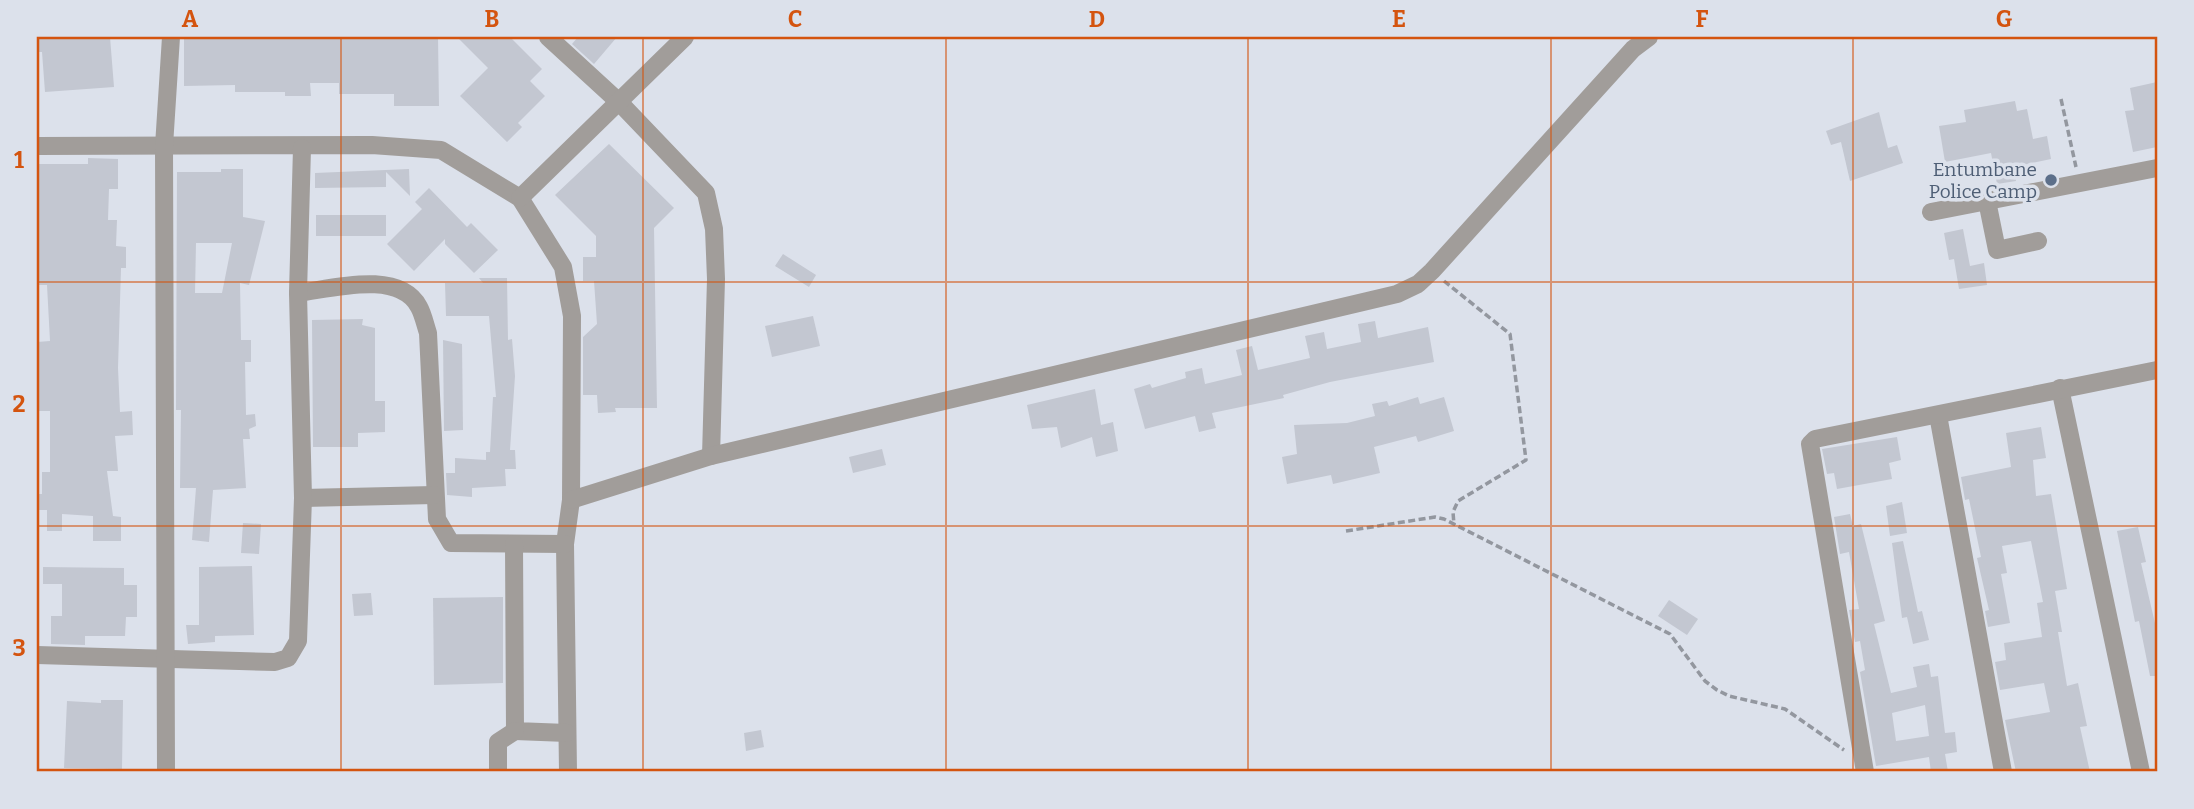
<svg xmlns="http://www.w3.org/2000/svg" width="2194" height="809" viewBox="0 0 2194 809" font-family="Bitter,serif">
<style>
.building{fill:#c3c7d1;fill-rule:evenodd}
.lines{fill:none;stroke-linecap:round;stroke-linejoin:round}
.path{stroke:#93979f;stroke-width:3.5;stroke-dasharray:7 3.5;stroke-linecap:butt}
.minor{stroke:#a19d9a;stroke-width:18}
.grid{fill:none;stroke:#d4540f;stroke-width:2;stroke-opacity:0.55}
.service-dot{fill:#5c6f8a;stroke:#dce1eb;stroke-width:2.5}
.labels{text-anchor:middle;stroke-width:7;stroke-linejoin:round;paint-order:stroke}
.service-label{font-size:19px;fill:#4e5e75;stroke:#dce1eb;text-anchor:end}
.neatline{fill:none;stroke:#d4540f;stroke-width:2.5}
.grid-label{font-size:23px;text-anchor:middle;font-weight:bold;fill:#d4540f}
</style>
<rect width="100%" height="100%" fill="#dce1eb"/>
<g class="building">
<path d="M37,37H110L114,87L45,92L42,52H38Z"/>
<path d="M184,37H438L439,106H394V94H339V83H310L311,96H285V92H235V85L184,86Z"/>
<path d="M457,37H510L542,69L530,81L545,96L518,123L522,127L507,142L460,96L488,68Z"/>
<path d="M578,37H617L594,64L572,44Z"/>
<path d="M2157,82V147L2133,152L2125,111L2134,110L2130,88Z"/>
<path d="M2015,101L2017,111L2027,109L2033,139L2047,136L2051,159L2014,167L2016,181L1997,184L1991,153L1945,162L1939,126L1966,122L1964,110Z"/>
<path d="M1879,112L1888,148L1897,145L1903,163L1850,181L1841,142L1831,145L1826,131Z"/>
<path d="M609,144L674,208L654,228L657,408H615L616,412L598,413L597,395H583V337L597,324L594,281H583V257H596V236L555,195Z"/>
<path d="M88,158L118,159V189H109L108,220H117L116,246L126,247V268H121L118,368L120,412L132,411L133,435L115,436L118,471H107L113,516L121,517V541H93V516L62,514V531H47V510H37V494H42V472H50V411H37V342L50,341L47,285H38L37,164H88Z"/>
<path d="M221,169H243V217L265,221L249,285L240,283L241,340H251V362H245L246,415L255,414L256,426L249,429L250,439H243L246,488L213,490L209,542L192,540L196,488H180L181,410H176L177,172H221ZM196,243H232L222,293H195Z"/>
<path d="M409,169L410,196L386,172V187L315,188V173Z"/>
<path d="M429,188L467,227L471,223L498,250L474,273L445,244V239L414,271L387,244L422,209L415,202Z"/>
<rect x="316" y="215" width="70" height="21"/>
<path d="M1963,229L1970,266L1984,263L1987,285L1959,289L1954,259L1949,260L1944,233Z"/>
<path d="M783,254L816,275L809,287L775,266Z"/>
<path d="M479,278H507L508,340L512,339L515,376L510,450H515L516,469H505L506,486L472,488V497L447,495L446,473H455V458L486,460V452H490L493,397H496L489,316H446L445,283H483Z"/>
<path d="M813,316L820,346L772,357L765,326Z"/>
<path d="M363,319L362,325L375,328V401H385V432L358,433V447H313L312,320Z"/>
<path d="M1375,321L1378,338L1428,327L1434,362L1330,382L1283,395L1284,398L1212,413L1216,428L1199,432L1195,416L1145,429L1134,389L1150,384L1152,388L1186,378L1185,372L1202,368L1205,384L1242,375L1236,350L1252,346L1258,370L1310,358L1305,336L1324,332L1327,349L1361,342L1358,324Z"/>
<path d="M443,340L462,344L463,430L444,431Z"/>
<path d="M1095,389L1101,425L1113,422L1118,451L1096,457L1092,437L1061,448L1057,427L1032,429L1027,405Z"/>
<path d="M1418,397L1420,404L1444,397L1454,431L1418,442L1416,436L1374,447L1380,473L1333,484L1331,475L1287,484L1282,457L1297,454L1294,425L1347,423L1375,416L1372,404L1387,401L1389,406Z"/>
<path d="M2041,427L2046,458L2033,460L2036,496L2051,494L2067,589L2055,591L2062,632H2058L2067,686L2078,683L2087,726L2080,727L2090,772H2016L2005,720L2050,712L2044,683L2000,690L1995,662L2006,660L2004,643L2042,637L2037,603L2043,602L2031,541L2002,546L2007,573L2001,574L2010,623L1988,627L1985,611L1989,610L1977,558L1981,557L1969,499L1965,500L1961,477L2011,467L2006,433Z"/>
<path d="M1897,437L1901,460L1889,463L1892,479L1837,489L1834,473L1827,474L1822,449Z"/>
<path d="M882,449L886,465L853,473L849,457Z"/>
<path d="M1902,502L1907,533L1890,536L1886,506Z"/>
<path d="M1850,514L1853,526L1861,524L1885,621L1874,624L1891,693L1917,687L1913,667L1929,664L1931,677L1938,676L1945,733L1955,732L1957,752L1945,754L1948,772H1931L1929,757L1876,766L1860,672L1865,670L1860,641L1855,642L1849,610L1859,609L1849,552L1840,554L1834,517ZM1925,705L1929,736L1896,741L1892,713Z"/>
<path d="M243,523L261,524L259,554L241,553Z"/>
<path d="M2138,527L2146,562L2141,563L2157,632V676H2150L2139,621L2135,622L2117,531Z"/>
<path d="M1903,541L1918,612L1922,611L1929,640L1913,644L1907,617L1902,618L1892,543Z"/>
<path d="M252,566L254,635L215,636V642L188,644L186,625H199V567Z"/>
<path d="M43,567L124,568V585H137V617H126L125,636H85V645L51,644V616H62V584H43Z"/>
<path d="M371,593L373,615L354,616L352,594Z"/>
<path d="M503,597V683L434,685L433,598Z"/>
<path d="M1669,600L1698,619L1687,635L1658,616Z"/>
<path d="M101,700H123L122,769L64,768L67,701L101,703Z"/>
<path d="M761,730L764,747L746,751L744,733Z"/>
</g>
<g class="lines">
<g class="path">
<path d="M2061,99L2076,167"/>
<path d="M1444,281L1510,334L1526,460L1458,501L1453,512L1454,525"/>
<path d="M1346,531L1435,517L1444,519L1670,634L1705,681L1717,690L1729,696L1785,709L1844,750"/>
</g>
<g class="minor">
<path d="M548,37L620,103L706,193L714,229L716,279L711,456"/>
<path d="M37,146L372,145L441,150L520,198L563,267L572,316L571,500L565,544L568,772"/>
<path d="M520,198L685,37"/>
<path d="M1987,201L1997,250L2038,241"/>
<path d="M1931,212L2157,168"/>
<path d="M298,293C331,289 399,269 419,307C423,314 425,324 428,333L437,519L451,543L565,544"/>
<path d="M2060,388L2141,772"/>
<path d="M1938,415L2003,772"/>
<path d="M303,498L434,495"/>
<path d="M571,500L711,456L1397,294L1418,284L1432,271L1633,49L1649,37"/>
<path d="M514,544L515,731L567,733"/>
<path d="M37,655L275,662L288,658L298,641L303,498L298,293L302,148"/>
<path d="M166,772L164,146L171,37"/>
<path d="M498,772V742L515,731"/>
<path d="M1865,772L1810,444L1815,439L2157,370"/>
</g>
</g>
<path class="grid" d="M341,37V772M643,37V772M946,37V772M1248,37V772M1551,37V772M1853,37V772M37,282H2157M37,526H2157"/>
<circle class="service-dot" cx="2051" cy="180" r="7"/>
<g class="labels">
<g class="service-label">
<text x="2037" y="176">Entumbane<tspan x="2037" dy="22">Police Camp</tspan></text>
</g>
</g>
<rect width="2194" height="809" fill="none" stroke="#dce1eb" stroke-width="77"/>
<rect x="38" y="38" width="2118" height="732" class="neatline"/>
<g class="grid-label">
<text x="190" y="27">A</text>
<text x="492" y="27">B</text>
<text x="795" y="27">C</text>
<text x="1097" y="27">D</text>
<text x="1399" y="27">E</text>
<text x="1702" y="27">F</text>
<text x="2004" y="27">G</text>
<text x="19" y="168">1</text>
<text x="19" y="412">2</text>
<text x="19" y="656">3</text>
</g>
</svg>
